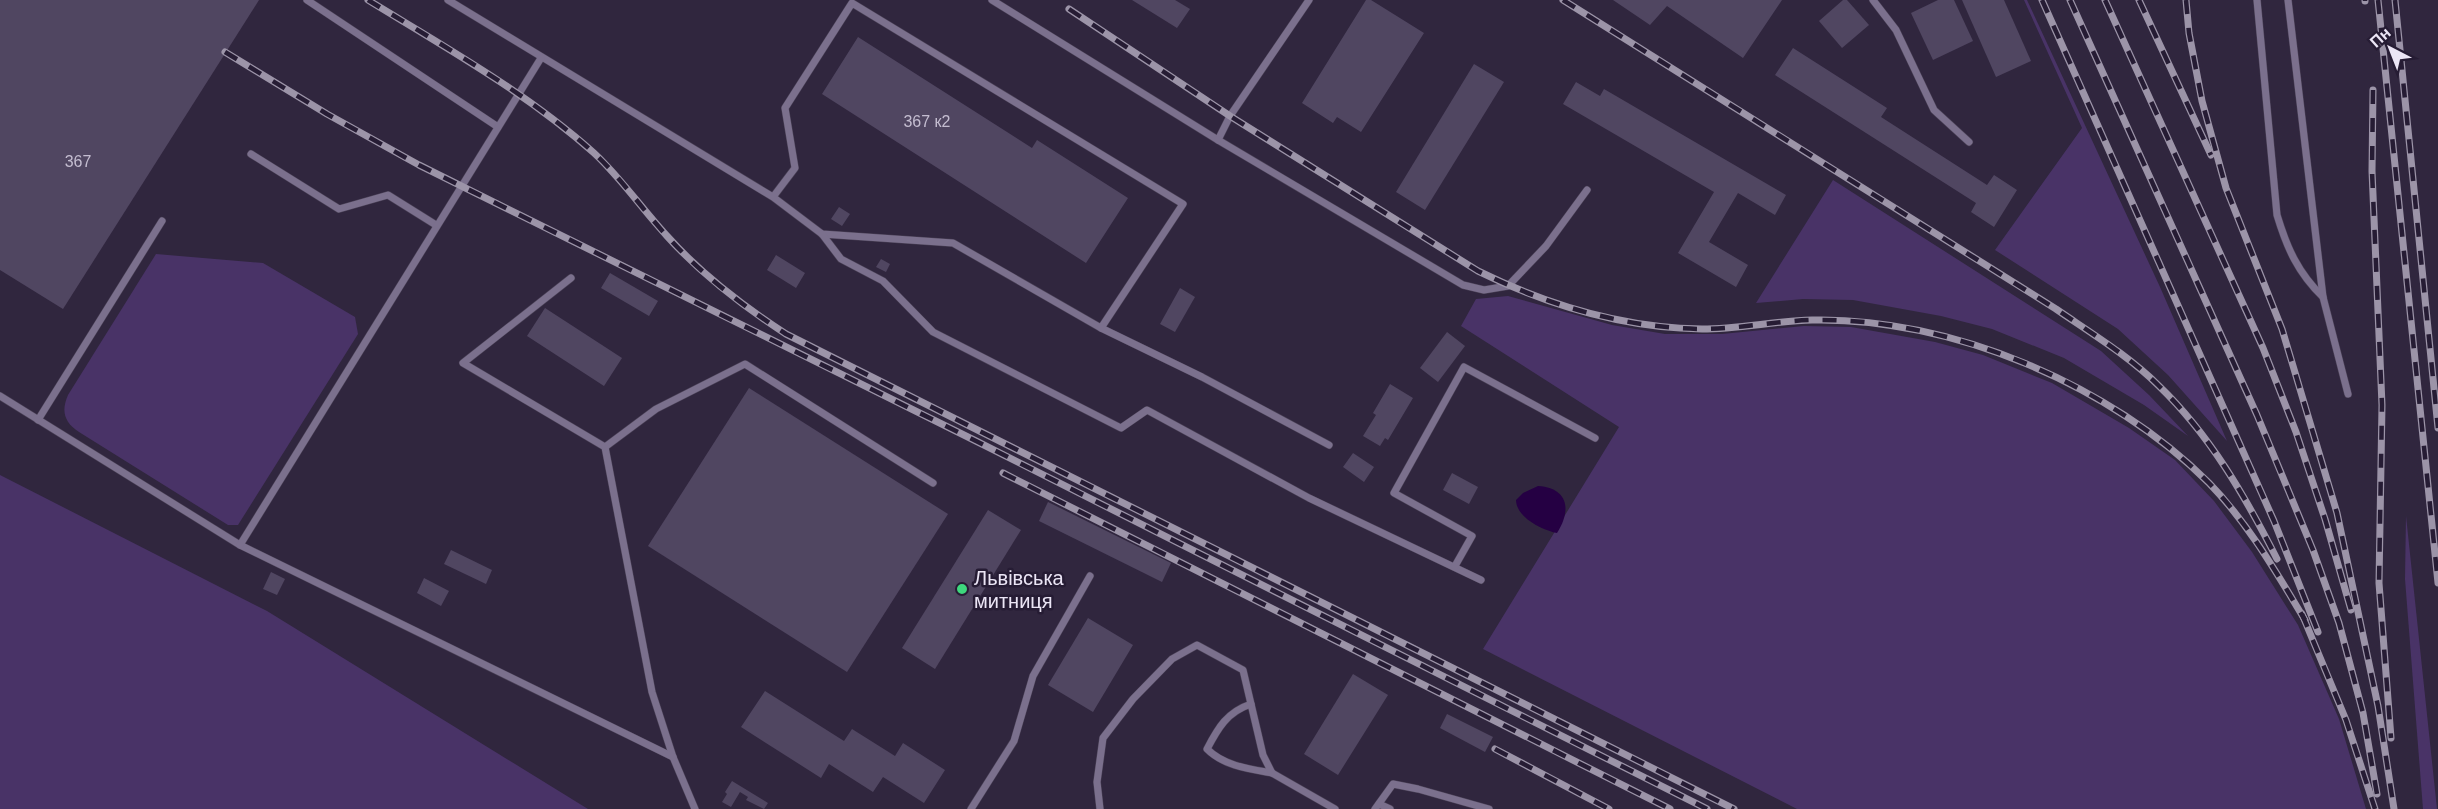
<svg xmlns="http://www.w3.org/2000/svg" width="2438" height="809" viewBox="0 0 2438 809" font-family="Arial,sans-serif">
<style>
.green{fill:#493367}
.water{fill:#250043}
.building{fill:#504661}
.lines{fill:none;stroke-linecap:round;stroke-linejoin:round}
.service-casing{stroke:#4b4257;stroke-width:8}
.service{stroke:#7b708d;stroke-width:7}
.rail-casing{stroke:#9c94a8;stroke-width:7}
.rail{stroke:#261c34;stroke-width:4.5;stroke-dasharray:14;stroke-linecap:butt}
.poi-dot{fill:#3ed77d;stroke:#261c34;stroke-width:2}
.labels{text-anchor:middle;stroke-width:5;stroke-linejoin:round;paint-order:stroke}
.number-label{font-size:16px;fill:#c4bdd0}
.poi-label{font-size:20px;fill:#ebe5f5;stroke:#261c34;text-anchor:start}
</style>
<rect width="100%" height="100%" fill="#30263e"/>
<g class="green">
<path d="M2024,0H2027L2160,287L2227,441L2168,375L2118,329L1995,250L2082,128Z"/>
<path d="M1833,180L2101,351L2149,395L2188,436L2144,405L2064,358L1992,329L1941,316L1853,300L1803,299L1756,303Z"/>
<path d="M156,254L263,263L355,317L358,334L238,525H228L79,432C64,422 61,411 68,395Z"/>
<path d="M1508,296L1612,325L1665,334H1722L1804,326L1851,327L1935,342L1983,355L2052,383L2129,428L2175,460L2214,501L2252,552L2298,625L2339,719L2366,809H1797L1483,649L1619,427L1461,326L1476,299Z"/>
<path d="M0,475L267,611L588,809H0Z"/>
<path d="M2406,516L2437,809H2423L2405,579Z"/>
</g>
<path class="water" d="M1538,486C1568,488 1572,510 1557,533C1542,530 1516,517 1516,500L1523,493Z"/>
<g class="building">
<path d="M0,0H259L63,309L0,270Z"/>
<path d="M1132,0H1175L1190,9L1177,28Z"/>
<path d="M1366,0H1371L1424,33L1361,132L1337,117L1333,123L1302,103Z"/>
<path d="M1613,0H1782L1743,58L1667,6L1650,25Z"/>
<path d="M1843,0H1847L1869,25L1842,48L1819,21Z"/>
<path d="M1938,0H1954L1973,41L1933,60L1911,13Z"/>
<path d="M1962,0H2004L2031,61L1996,77Z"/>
<path d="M858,37L1032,148L1037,140L1128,198L1086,263L822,94Z"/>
<path d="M1793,48L1887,108L1881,117L1987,185L1994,175L2017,190L1994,227L1971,212L1976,203L1775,75Z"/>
<path d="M1474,64L1504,82L1425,210L1396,192Z"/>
<path d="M1576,82L1600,96L1604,89L1786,195L1775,215L1738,193L1709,242L1748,265L1736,287L1678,253L1714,192L1563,104Z"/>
<path d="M839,207L850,214L842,226L831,219Z"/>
<path d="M776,255L805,273L796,288L767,270Z"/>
<path d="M881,259L890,264L886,272L876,267Z"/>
<path d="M610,273L658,301L649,316L601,288Z"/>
<path d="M1180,288L1195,297L1175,332L1160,324Z"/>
<path d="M545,308L622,358L604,386L527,336Z"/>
<path d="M1447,332L1465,346L1438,382L1420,368Z"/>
<path d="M1390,384L1413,398L1388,440L1385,438L1380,446L1363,436L1376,415L1373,413Z"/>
<path d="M749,388L948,514L847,672L648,546Z"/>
<path d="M1353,453L1374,467L1364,482L1343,467Z"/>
<path d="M1452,473L1478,487L1469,504L1443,490Z"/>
<path d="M1048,502L1171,563L1162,582L1039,521Z"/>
<path d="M988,510L1021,530L935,669L902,648Z"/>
<path d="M451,550L492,570L486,584L444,564Z"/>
<path d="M271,572L285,579L277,595L263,589Z"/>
<path d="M424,578L449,591L441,606L417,593Z"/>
<path d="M1088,618L1133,645L1093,712L1048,685Z"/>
<path d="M1353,674L1388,695L1338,775L1304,754Z"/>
<path d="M765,691L844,741L852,729L895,756L903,743L945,770L924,803L883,777L873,792L829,764L821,778L741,727Z"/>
<path d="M1447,714L1493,737L1485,752L1440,728Z"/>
<path d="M732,781L768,803L764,809L746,800L748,797L740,792L731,807L722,802L727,794L725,792Z"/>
</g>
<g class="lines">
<g class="service-casing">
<g id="service">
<path d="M307,0L498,127"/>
<path d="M448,0L773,197L822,234L953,243L1101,328L1183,204L852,3L785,108L795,168L773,197"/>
<path d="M992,0L1218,140L1463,285L1484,290L1508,286L1546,246L1587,190"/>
<path d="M1873,0L1896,30L1934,110L1969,142"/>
<path d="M2257,0L2277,215C2287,248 2298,273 2323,297"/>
<path d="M2288,0L2323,297L2348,394"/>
<path d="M1218,140L1230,116L1309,0"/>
<path d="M251,154L339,209L388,195L436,225"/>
<path d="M822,234L841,259L883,281L933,332L1121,428L1147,410L1309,498L1481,580"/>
<path d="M571,278L463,363L605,447L652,692L673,757L695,809"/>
<path d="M1101,328L1202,377L1329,445"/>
<path d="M0,396L240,545L673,757"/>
<path d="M38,420L162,221"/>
<path d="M605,447L656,409L745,364L933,483"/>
<path d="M240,545L541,58"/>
<path d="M1455,566L1472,536L1394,493L1464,367L1595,438"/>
<path d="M1251,704C1227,712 1218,728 1207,749C1224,766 1249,769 1272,773"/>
<path d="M1379,804L1390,809"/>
<path d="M971,809L1014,741L1033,676L1090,576"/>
<path d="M1100,809L1097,782L1103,738L1133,699L1172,659L1197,645L1243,670L1263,755L1272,773L1335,809"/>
<path d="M1375,809L1393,784L1418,789L1489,809"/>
</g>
</g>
<use href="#service" class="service"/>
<g class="rail-casing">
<g id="rail">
<path d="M368,0C445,47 527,93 594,153C621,178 642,209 667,236C701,274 743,306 786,334L1734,809"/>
<path d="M1563,0L2056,309C2091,333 2129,356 2159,386C2210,435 2245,496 2277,559"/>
<path d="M2042,0L2274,521L2318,632"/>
<path d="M2070,0L2257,415L2313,550L2339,623L2363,713L2377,794"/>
<path d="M2105,0L2263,348L2296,432L2325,519L2351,610"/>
<path d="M2139,0L2211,155"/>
<path d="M2186,0L2189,33L2202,101L2226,188L2282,329L2337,513L2378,706L2394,809"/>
<path d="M2365,0V1"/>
<path d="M2378,0L2438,583"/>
<path d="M2395,0L2438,428"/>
<path d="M1069,9L1230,116L1478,271C1547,305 1624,328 1702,329C1739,329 1775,321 1812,320C1951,317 2111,385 2209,483C2248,523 2276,572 2305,620"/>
<path d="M225,52L327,114L419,165L976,441L1707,809"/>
<path d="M2373,90L2372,171L2382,405L2379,583L2391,738"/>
<path d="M1003,473L1670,809"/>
<path d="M2302,614L2346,720L2375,809"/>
<path d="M1495,749L1609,809"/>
</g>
</g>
<use href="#rail" class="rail"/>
</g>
<circle class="poi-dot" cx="962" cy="589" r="6"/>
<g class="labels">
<g class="number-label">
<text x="927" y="127">367 к2</text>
<text x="78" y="167">367</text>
</g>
<g class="poi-label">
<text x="974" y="585">Львівська<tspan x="974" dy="23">митниця</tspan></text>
</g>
</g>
<g transform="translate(2390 48) rotate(318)" stroke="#261c34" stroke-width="4.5" paint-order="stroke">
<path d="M0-4.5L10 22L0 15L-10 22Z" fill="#ebe5f5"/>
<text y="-9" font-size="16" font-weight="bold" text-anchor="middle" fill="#ebe5f5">Пн</text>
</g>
</svg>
